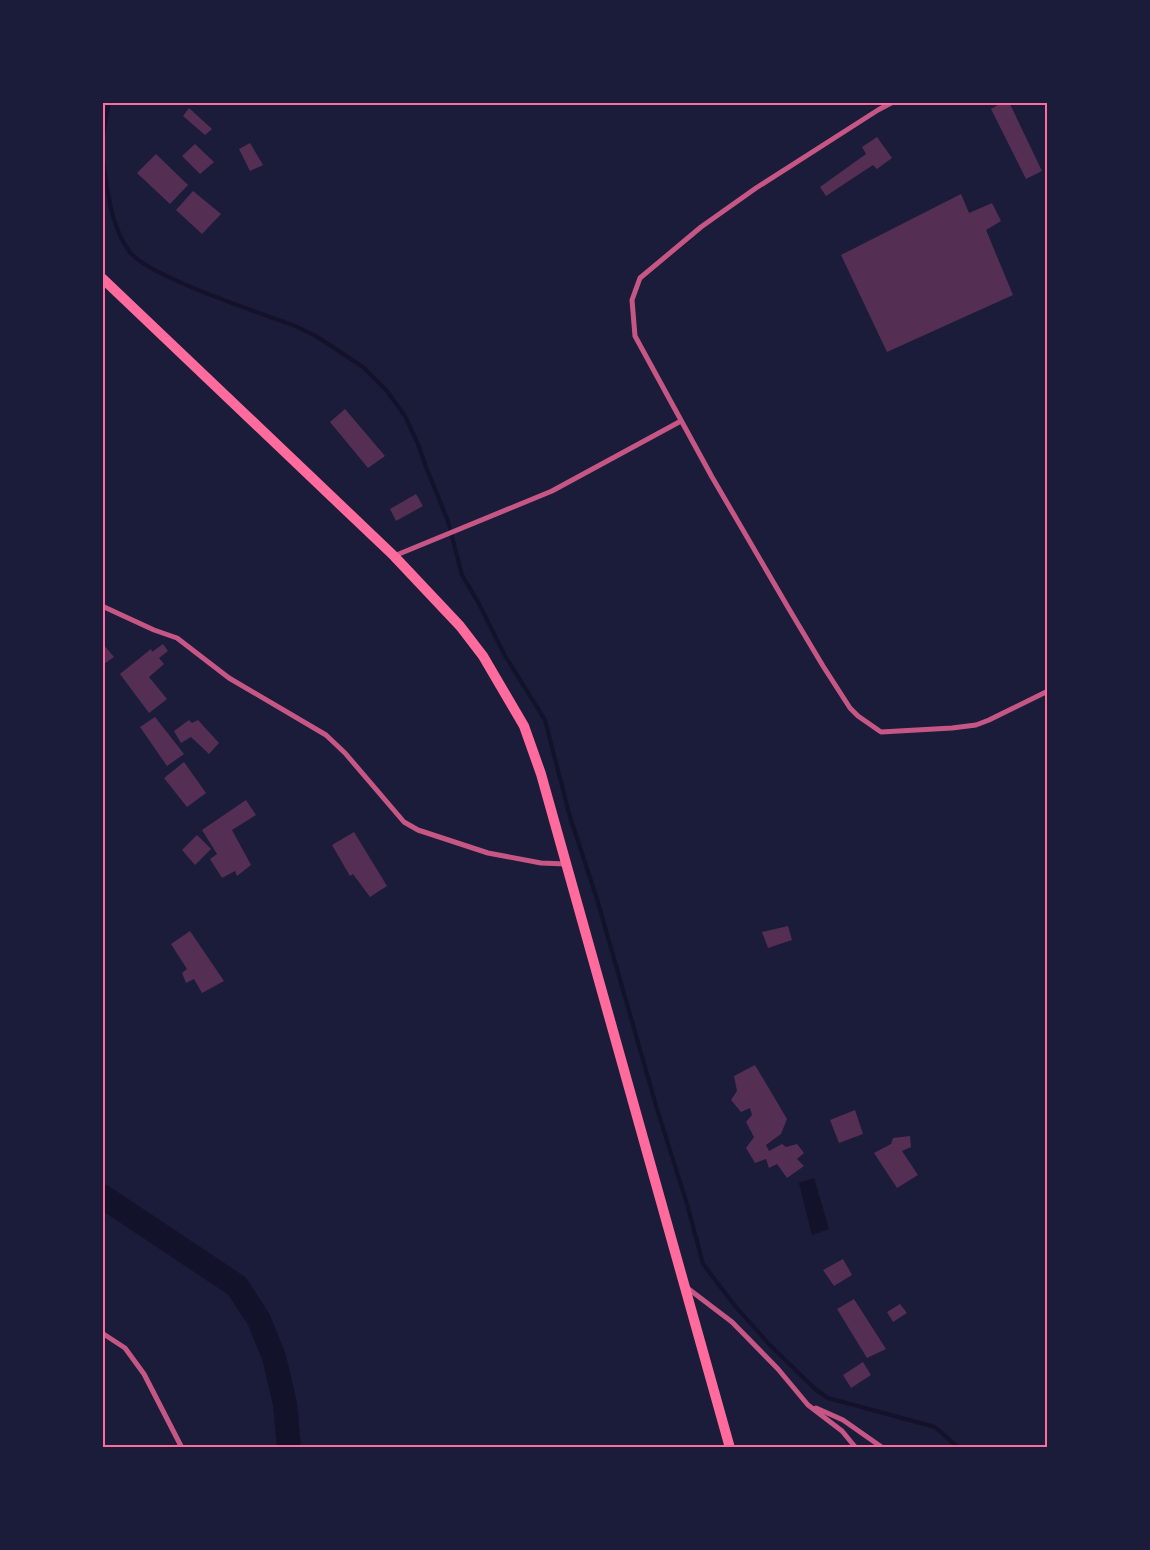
<svg xmlns="http://www.w3.org/2000/svg" width="1150" height="1550" viewBox="0 0 1150 1550" font-family="'Source Sans 3',sans-serif">
<style>
.water{fill:#12122b}
.lines{fill:none;stroke-linecap:round;stroke-linejoin:round}
.stream{stroke:#12122b;stroke-width:4}
.river{stroke:#12122b;stroke-width:24}
.building{fill:#542f53}
.minor{stroke:#c65784;stroke-width:5}
.trunk{stroke:#ff6b9d;stroke-width:10}
.neatline{fill:none;stroke:#ff6b9d;stroke-width:2}
</style>
<rect width="100%" height="100%" fill="#1b1b3a"/>
<path class="water" d="M814,1178L829,1229L812,1235L799,1183Z"/>
<g class="lines">
<g class="stream">
<path d="M102,155L103,135L109,102"/>
<path d="M102,156C108,188 109,223 129,251C146,276 261,313 295,326L316,336L363,367L387,391L405,416L418,444L426,467L448,521L462,575L478,602L504,654L545,720L570,817L597,899L657,1109L687,1204L703,1264L735,1306L768,1343L815,1389L828,1398L935,1427L959,1448"/>
</g>
<path class="river" d="M102,1196L237,1286L259,1320L274,1357L285,1404L289,1448"/>
</g>
<g class="building">
<path d="M1003,102H1009L1042,171L1026,179L991,109Z"/>
<path d="M189,108L212,129L205,135L183,116Z"/>
<path d="M877,137L892,158L877,169L873,165L826,196L820,187L866,154L862,147Z"/>
<path d="M250,143L263,165L250,171L239,149Z"/>
<path d="M195,144L214,162L200,174L182,156Z"/>
<path d="M156,154L188,185L170,204L137,173Z"/>
<path d="M193,191L221,214L202,234L176,210Z"/>
<path d="M961,194L969,213L992,203L1001,221L986,230L1013,295L887,352L841,255Z"/>
<path d="M345,409L385,456L368,468L330,422Z"/>
<path d="M416,494L423,506L396,521L390,509Z"/>
<path d="M102,643L114,657L104,664L102,662Z"/>
<path d="M163,644L168,651L159,658L164,664L149,677L167,699L149,713L120,674L151,649L152,652Z"/>
<path d="M155,717L184,754L167,766L140,727Z"/>
<path d="M189,720L192,723L198,720L219,743L209,754L191,737L181,743L174,731Z"/>
<path d="M184,762L206,793L187,807L164,778Z"/>
<path d="M246,800L256,815L232,830L251,865L237,876L235,871L222,878L210,859L217,854L202,830Z"/>
<path d="M354,832L387,886L370,897L353,874L350,876L332,845Z"/>
<path d="M197,835L211,849L195,865L182,850Z"/>
<path d="M788,926L792,940L768,948L762,932Z"/>
<path d="M190,931L224,981L202,993L194,979L186,983L182,973L187,969L171,944Z"/>
<path d="M755,1065L787,1119L781,1134L766,1145L769,1151L782,1144L786,1147L797,1144L804,1153L797,1159L804,1166L787,1178L777,1164L769,1168L766,1159L755,1163L746,1148L754,1137L746,1122L752,1115L750,1108L741,1112L731,1100L737,1091L734,1076Z"/>
<path d="M855,1110L863,1134L839,1143L830,1120Z"/>
<path d="M910,1136L911,1147L902,1151L918,1175L897,1188L874,1153L891,1144L893,1138Z"/>
<path d="M843,1259L852,1275L834,1286L823,1270Z"/>
<path d="M854,1299L886,1349L867,1358L837,1309Z"/>
<path d="M900,1304L907,1313L893,1322L887,1312Z"/>
<path d="M863,1362L871,1375L851,1388L843,1375Z"/>
</g>
<g class="lines">
<g class="minor">
<path d="M893,102L878,110L756,188L701,227L640,278L632,300L635,336L712,477L789,609L823,666L850,708L858,716L881,732L952,728L976,725L989,720L1048,691"/>
<path d="M394,556L552,491L681,421"/>
<path d="M102,606L154,630L177,638L229,678L326,735L345,753L404,822L418,830L488,853L541,863L566,864"/>
<path d="M686,1287L732,1322L778,1369L808,1405L842,1431L856,1448"/>
<path d="M102,1333L125,1348L144,1374L182,1448"/>
<path d="M816,1408L843,1420L883,1448"/>
</g>
<path class="trunk" d="M102,278L394,556L460,626L483,656L524,726L541,774L730,1448"/>
</g>
<rect width="1150" height="1550" fill="none" stroke="#1b1b3a" stroke-width="208"/>
<rect x="104" y="104" width="942" height="1342" class="neatline"/>
</svg>
